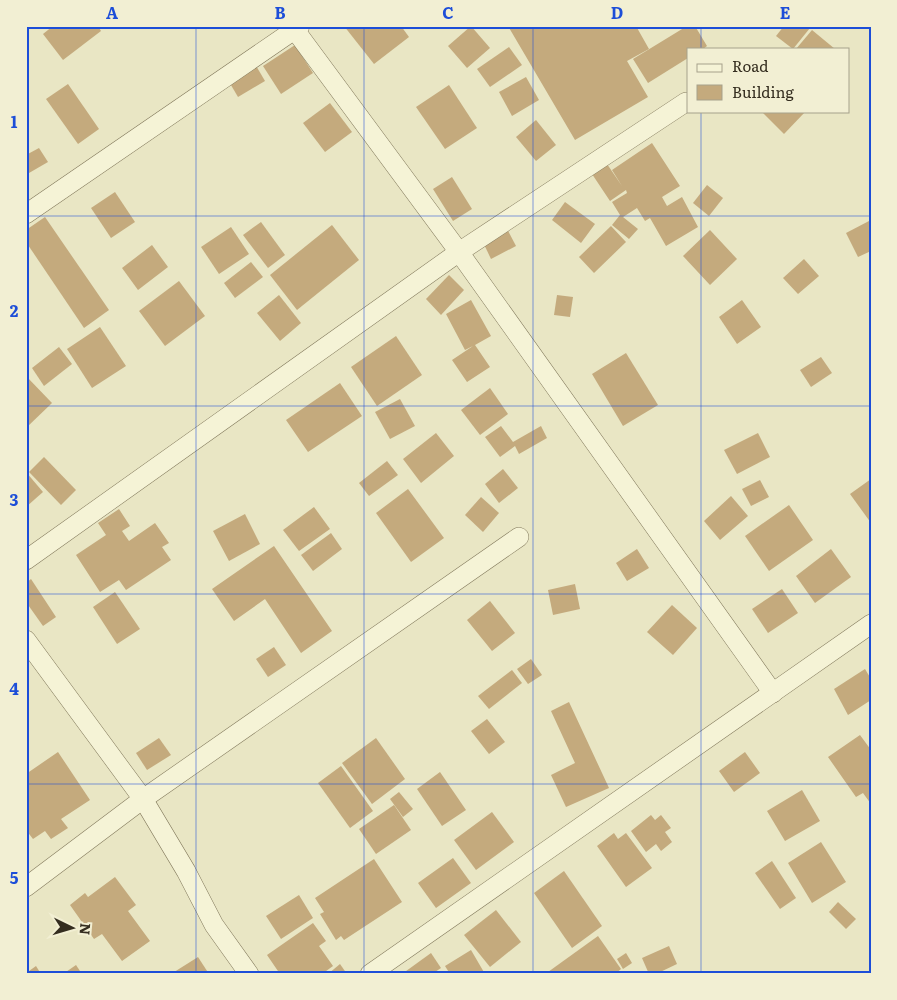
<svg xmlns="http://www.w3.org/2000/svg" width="897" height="1000" viewBox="0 0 897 1000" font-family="Literata,serif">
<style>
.building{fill:#c4aa7d}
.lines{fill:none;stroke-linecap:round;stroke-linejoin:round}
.minor-casing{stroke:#82795c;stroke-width:20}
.minor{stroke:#f5f3d6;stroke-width:19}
.grid{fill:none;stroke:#1d4ed8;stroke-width:1;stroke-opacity:0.55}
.neatline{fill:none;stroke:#1d4ed8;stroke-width:2}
.grid-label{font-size:16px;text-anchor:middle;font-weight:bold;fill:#1d4ed8}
</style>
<rect width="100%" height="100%" fill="#e9e6c4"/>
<g class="building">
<path d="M53,26H98L101,31L63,60L43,34Z"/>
<path d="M344,26H401L409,37L374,64Z"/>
<path d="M471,26L490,48L467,68L448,46Z"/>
<path d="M508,26H636L649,49L627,61L648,97L575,140Z"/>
<path d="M687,26H695L707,46L703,49H688V58L648,83L633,59Z"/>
<path d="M784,26H807L810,28L793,49L776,36Z"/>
<path d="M812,30L835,49H796Z"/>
<path d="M295,45L313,73L281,94L263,66Z"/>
<path d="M509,47L522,65L490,87L477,69Z"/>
<path d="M255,64L265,81L238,97L228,80Z"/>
<path d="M526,77L539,100L512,116L499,92Z"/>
<path d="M68,84L99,129L78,144L46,99Z"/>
<path d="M449,85L477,128L445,149L416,107Z"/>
<path d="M330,103L352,132L325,152L303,123Z"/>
<path d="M761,111H806L784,134Z"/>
<path d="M536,120L556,145L536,161L516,137Z"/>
<path d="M652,143L680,186L662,197L667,206L682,197L698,227L666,246L650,218L645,221L637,208L623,217L638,229L629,239L612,225L620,215L612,202L627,193L626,190L610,201L592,174L607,164L622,186L612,170Z"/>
<path d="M39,148L48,162L29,173L26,168V155Z"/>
<path d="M452,177L472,209L453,221L433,189Z"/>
<path d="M707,185L723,198L709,216L693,203Z"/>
<path d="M115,192L135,222L111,238L91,208Z"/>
<path d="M565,202L595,224L581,243L552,220Z"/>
<path d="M45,217L109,310L84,328L26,242V230Z"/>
<path d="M869,221L871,251L858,257L846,233Z"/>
<path d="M261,222L285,255L268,268L243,235Z"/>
<path d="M332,225L359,260L297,310L270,275Z"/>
<path d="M505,225L516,246L491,259L481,238Z"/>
<path d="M611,226L626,242L594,273L579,257Z"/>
<path d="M231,227L249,254L219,274L201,247Z"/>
<path d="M710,230L737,259L710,285L683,256Z"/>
<path d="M152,245L168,267L138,290L122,268Z"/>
<path d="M804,259L819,276L798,294L783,278Z"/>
<path d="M251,262L263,277L235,298L224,283Z"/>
<path d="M449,275L464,290L441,315L426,299Z"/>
<path d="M179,281L205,316L165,346L139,311Z"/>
<path d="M279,295L301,323L280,341L257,313Z"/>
<path d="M557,295L573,297L570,317L554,315Z"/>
<path d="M471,300L491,336L475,345L490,367L467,382L452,360L473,346L465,350L446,314Z"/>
<path d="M742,300L761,327L737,344L719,317Z"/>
<path d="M100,327L126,366L92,388L67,349Z"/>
<path d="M396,336L422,375L377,406L351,367Z"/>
<path d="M59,347L72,364L44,386L32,368Z"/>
<path d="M626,353L658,405L623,426L592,374Z"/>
<path d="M821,357L832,373L811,387L800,370Z"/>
<path d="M26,376L52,403L26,428Z"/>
<path d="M340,383L362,416L308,452L286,420Z"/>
<path d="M490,388L508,414L480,435L461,410Z"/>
<path d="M400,399L415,426L390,439L375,412Z"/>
<path d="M501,426L513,442L541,426L547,438L519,454L515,446L500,457L485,437Z"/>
<path d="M436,433L454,456L421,483L403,459Z"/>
<path d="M758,433L770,457L737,474L724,450Z"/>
<path d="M44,457L76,490L61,505L29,472Z"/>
<path d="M387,461L398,475L369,496L359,483Z"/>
<path d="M503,469L518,488L499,503L485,484Z"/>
<path d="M26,472L43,492L26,507Z"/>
<path d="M871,479V523L850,494Z"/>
<path d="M760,480L769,497L751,506L742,489Z"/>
<path d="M408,489L444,538L411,562L376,513Z"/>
<path d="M731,496L748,516L720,540L704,521Z"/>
<path d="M481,497L499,513L483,532L465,515Z"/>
<path d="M789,505L813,540L769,571L745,536Z"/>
<path d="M314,507L330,529L299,551L283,530Z"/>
<path d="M119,509L130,526L122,531L129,541L155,523L169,543L162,547L171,560L126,590L119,580L100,592L76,555L106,535L98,523Z"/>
<path d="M245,514L260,544L229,561L213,531Z"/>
<path d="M331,533L342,549L313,571L301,555Z"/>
<path d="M274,546L332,631L301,653L265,599L234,621L212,589Z"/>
<path d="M637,549L649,568L627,581L616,563Z"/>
<path d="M831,549L851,577L815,603L796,576Z"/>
<path d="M31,579L56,617L43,626L26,602V583Z"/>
<path d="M575,584L580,609L553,615L548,590Z"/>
<path d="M782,589L798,613L768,633L752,609Z"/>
<path d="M115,592L140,629L117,644L93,607Z"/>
<path d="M490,601L515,633L492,651L467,620Z"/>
<path d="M672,605L697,628L673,655L647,632Z"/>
<path d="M274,647L286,665L268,677L256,659Z"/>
<path d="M531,659L542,675L528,684L517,669Z"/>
<path d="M865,669L871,679V700L848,715L834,689Z"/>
<path d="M512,670L522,683L489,709L478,696Z"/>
<path d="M569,702L609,788L566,807L551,775L575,763L551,711Z"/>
<path d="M487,719L505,742L489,754L471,731Z"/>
<path d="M860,735L871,750V804L863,793L856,797L828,757Z"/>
<path d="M159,738L171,755L147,770L136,753Z"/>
<path d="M376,738L405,779L372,804L342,763Z"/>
<path d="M58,752L90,800L61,819L68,828L51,839L45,831L33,839L26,830V774Z"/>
<path d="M745,752L760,773L734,792L719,771Z"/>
<path d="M341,766L373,811L350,828L318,783Z"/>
<path d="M440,772L466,810L442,826L417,789Z"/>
<path d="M802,790L820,821L785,841L767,811Z"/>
<path d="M399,792L413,809L403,817L390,799Z"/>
<path d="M394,805L411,830L376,854L359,829Z"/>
<path d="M492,812L514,842L476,870L454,840Z"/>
<path d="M651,815L655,820L661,815L671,828L665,832L672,842L661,851L656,844L646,852L631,831Z"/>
<path d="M614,833L618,839L626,833L652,868L626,887L597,846Z"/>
<path d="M821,842L846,882L812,903L788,863Z"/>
<path d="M453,858L471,883L436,908L418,883Z"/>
<path d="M374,859L402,902L344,940L341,936L336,940L320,914L324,912L315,898Z"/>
<path d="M772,861L796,898L780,909L755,873Z"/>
<path d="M564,871L602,926L572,948L534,893Z"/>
<path d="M115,877L136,905L128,911L150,941L122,961L102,934L94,939L70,905L85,893L88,897Z"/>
<path d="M299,895L313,918L281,939L266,916Z"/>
<path d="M838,902L856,919L846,929L829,912Z"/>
<path d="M496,910L521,942L490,967L464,935Z"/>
<path d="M313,923L326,941L319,946L333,966L322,974H280L267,955Z"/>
<path d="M598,936L621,969L615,974H549L548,972Z"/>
<path d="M669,946L677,964L656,974H649L642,958Z"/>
<path d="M471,950L485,974H450L445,966Z"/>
<path d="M431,953L441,968L432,974H402Z"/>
<path d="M626,953L632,963L623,969L617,959Z"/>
<path d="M198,957L209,974H171Z"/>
<path d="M340,964L347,974H328Z"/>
<path d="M76,965L82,974H63Z"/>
<path d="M26,966L29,971L36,966L41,974H26Z"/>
</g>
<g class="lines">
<g class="minor-casing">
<g id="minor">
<path d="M292,26L459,252L773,693"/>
<path d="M26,214L300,26"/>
<path d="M26,560L459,252L686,102"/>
<path d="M26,640L143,799L186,871L214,925L249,974"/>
<path d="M26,887L143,799L519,537"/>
<path d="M370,974L871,624"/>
</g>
</g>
<use href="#minor" class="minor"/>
</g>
<path class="grid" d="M196,26V974M364,26V974M533,26V974M701,26V49M701,111V974M26,216H871M26,406H871M26,594H871M26,784H871"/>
<rect width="897" height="1000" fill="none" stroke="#f2efd3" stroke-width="55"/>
<rect x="687" y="48" width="162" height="65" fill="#f2efd3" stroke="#a6a18b"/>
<rect x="697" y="64" width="25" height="8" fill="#f5f3d6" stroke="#a6a18b"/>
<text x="732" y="72" font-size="15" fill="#342d1f">Road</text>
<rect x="697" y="85" width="25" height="15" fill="#c4aa7d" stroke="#a6a18b"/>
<text x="732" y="98" font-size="15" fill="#342d1f">Building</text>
<g transform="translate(72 928) rotate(95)" stroke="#f2efd3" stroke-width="4" paint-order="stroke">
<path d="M0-4L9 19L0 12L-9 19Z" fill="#342d1f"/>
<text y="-8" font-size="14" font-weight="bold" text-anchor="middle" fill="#342d1f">N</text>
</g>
<rect x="28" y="28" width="842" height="944" class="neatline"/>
<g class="grid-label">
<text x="112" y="19">A</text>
<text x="280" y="19">B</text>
<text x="448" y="19">C</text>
<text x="617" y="19">D</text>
<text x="785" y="19">E</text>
<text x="14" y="128">1</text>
<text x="14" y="317">2</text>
<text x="14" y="506">3</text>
<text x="14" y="695">4</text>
<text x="14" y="884">5</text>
</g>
</svg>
